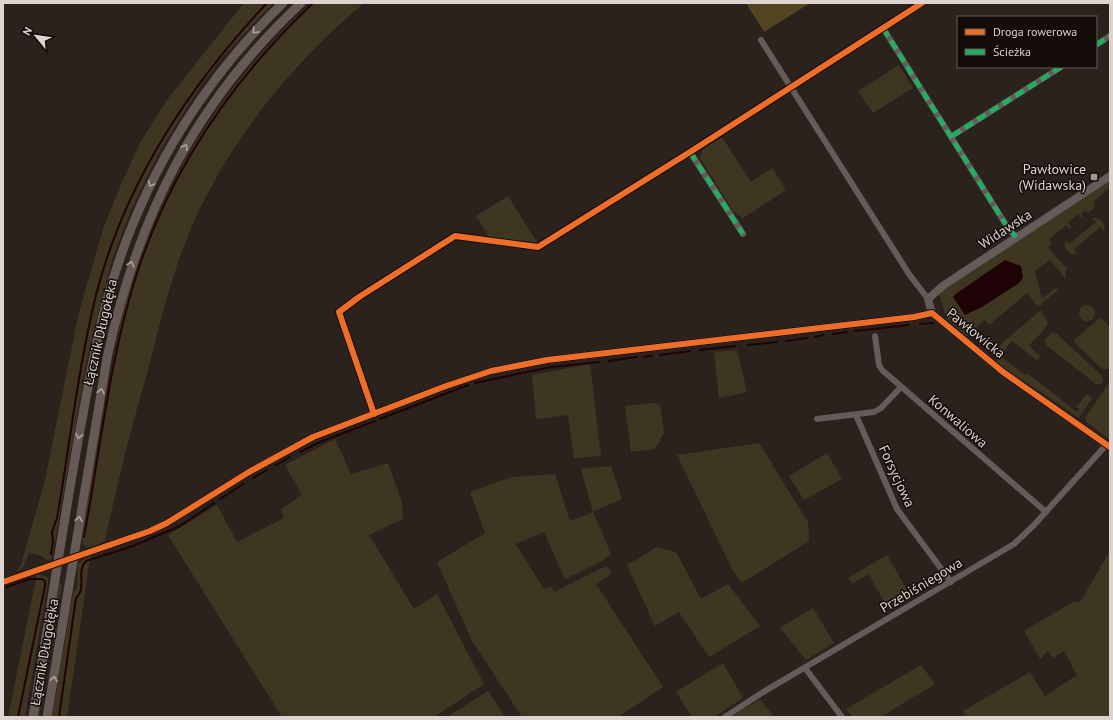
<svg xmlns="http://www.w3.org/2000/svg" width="1113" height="720" viewBox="0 0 1113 720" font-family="'PT Sans',sans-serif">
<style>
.green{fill:#3f3622}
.forest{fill:#534422}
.water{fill:#200307}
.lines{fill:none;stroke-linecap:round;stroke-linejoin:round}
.stream{stroke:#200307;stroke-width:2}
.street{stroke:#635c58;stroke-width:6}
.secondary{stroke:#635c58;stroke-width:8}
.primary{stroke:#665a56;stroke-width:9}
.quiet{stroke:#26ab63;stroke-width:5;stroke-dasharray:10 5;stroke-linecap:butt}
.cycleway-casing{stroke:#130c09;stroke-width:8}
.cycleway{stroke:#ee6e29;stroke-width:6}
.oneway{stroke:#aea39e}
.poi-dot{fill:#9f9590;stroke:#130c09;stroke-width:1.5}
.labels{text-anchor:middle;stroke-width:3;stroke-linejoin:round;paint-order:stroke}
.poi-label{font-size:14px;fill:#ded3ce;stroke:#130c09;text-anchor:end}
.street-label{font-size:14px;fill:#ded3ce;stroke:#130c09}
</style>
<rect width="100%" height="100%" fill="#2b221e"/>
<g class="green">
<path d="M244,3H273L221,59L198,90L160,151L131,210L112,260L88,354L52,558L49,561L39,555L29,553L22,569L17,571L21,565L45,480L79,312L103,229L122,182L141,141L166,101Z"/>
<path d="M311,3H364C301,56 248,118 209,191C177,249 163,313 146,377C130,431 117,485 105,541L90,548L83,545L82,538C92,478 102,417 114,357C119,333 123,307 131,284C166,175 227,80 311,3Z"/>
<path d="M899,65L913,88L873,113L858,91Z"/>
<path d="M722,137L751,182L772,168L786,190L743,218L733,211L700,158L702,150Z"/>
<path d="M1110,180V187L1093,202L1095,207L1088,213L1085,210L1081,214L1083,217L1082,218L1078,214L1068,223L1071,227L1070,229L1066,225L1049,239L1052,243L1048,247L1067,269L1065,273L1066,279L1050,260L1035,271L1041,295L1043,298L1056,288L1058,290L1038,307L1027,293L989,325L985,320L967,336L946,318L939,293Z"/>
<path d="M508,196L538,244L489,237L476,216Z"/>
<path d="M1092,218C1101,217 1106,223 1104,231L1100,227L1074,249L1077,254H1072L1067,251L1065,245L1066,240L1069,244L1096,222Z"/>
<circle cx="1087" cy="313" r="8"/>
<path d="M1041,310L1048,323L1044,330L1029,345L1040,357L1037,360L1012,341L1000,356L1025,375L1027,373L1077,412L1079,409L1076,407L1087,394L1092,398L1079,418L996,362L1000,356L997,351L1000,345Z"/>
<path d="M1099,319H1102L1110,327V369H1102L1074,342L1075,339Z"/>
<path d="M1052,333L1057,334L1101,375L1103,379L1101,384H1096L1046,345L1045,339Z"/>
<path d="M737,350L747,392L719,398L714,352Z"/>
<path d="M590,364L601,456L574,458L568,415L536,419L532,375Z"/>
<path d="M1110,381V438L1109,439L1086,422L1087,420L1085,418Z"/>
<path d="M655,403L660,405L664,433L655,449L631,452L625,406Z"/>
<path d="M335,439L351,474L388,463L402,503L403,519L369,535L414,609L437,594L484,684L434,717H282L168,535L217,505L237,542L284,518L281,509L302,495L285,465Z"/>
<path d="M759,443L808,522L809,541L742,583L733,571L677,455Z"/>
<path d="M827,453L842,479L804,500L789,476Z"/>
<path d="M611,466L622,499L593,512L611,554L602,561L565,579L544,532L516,544L544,589L551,586L554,592L606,566L612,573L596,584L663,687L618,717H522L472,641L437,562L485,533L470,492L512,477L555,474L570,521L593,512L581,469Z"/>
<path d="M657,547L676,552L701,599L728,584L760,626L709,657L679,612L655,626L627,565Z"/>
<path d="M1110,551V717H966L963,711L1030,672L1045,696L1077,675L1064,651L1053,658L1048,651L1040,659L1024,631L1073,602H1080Z"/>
<path d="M887,555L912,598L890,611L868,574L852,584L848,578Z"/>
<path d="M92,556L89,565L67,717H52L73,593L77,588L78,564L85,558Z"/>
<path d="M37,574L48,577V582L25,717H8Z"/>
<path d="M60,582L62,585L39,717H37Z"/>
<path d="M813,608L834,643L806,660L780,628Z"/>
<path d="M723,663L743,698L714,717H692L676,692Z"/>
<path d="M921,665L935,684L881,717H852L846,709Z"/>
<path d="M488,691L505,717H447Z"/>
<path d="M760,699L774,717H731Z"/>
</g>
<path class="forest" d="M746,3H810L764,32Z"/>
<path class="water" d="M1005,260L1021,266L1023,278L1019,283L982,307L965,315L953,297L957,293Z"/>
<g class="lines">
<g class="stream">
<path d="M920,324L933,323"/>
<path d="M855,331L909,325"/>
<path d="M833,334L847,332"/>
<path d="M815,337L823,335"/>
<path d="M786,341L807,338"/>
<path d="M748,345L777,342"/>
<path d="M700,350L735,346"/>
<path d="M660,355L690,351"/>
<path d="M644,357L652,356"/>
<path d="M609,361L637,357"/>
<path d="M475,383L551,367L599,362"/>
<path d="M380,419L468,385"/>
<path d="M300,452L320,442L375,421"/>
<path d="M276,465L290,457"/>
<path d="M253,478L267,470"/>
<path d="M220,499L243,484"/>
<path d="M84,537C100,451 110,356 137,273C171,169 234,78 313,3"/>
<path d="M51,554L53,541L52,532L57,518C70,444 78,368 96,295C125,182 188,87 267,3"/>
<path d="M6,587L30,579H42L45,581V586L18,717"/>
<path d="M59,717L76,598C78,596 81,592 81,589C83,579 78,570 86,561L133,546L180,526L214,503"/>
</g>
<g class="street">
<path d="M883,28L1008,228L1016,237"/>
<path d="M761,40L909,274L928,299"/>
<path d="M1096,45L1110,36"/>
<path d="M952,136L1061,67"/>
<path d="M690,152L743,234"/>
<path d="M875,336L879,365L882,370L1046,512"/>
<path d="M374,414L339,312L359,297L455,236L538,247L690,152L922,3"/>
<path d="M856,415L897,509L951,582"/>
<path d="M817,419L874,412L881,408L901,387"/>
<path d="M805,668L842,717"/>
<path d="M725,717L760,694L1014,544L1034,525L1107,444"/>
</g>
<g class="secondary">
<path d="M932,313L928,299L944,285L1110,176"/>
<path d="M932,313L1003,372L1110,447"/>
<path d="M3,582L150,531L167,523L249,472L313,437L446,386L491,371L547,360L914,317L932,313"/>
</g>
<g class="primary">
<path d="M33,717C50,616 64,515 83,414C92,365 101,315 117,267C150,167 207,76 283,3"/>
<path d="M47,717L107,358C137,218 195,102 301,3"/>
</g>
<g class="quiet">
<path d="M883,28L1008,228L1016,237"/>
<path d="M1096,45L1110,36"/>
<path d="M952,136L1061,67"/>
<path d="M690,152L743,234"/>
</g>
<g class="cycleway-casing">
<g id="cycleway">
<path d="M374,414L339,312L359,297L455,236L538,247L690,152L922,3"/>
<path d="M3,582L150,531L167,523L249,472L313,437L446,386L491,371L547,360L914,317L932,313L1003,372L1110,447"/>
</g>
</g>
<use href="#cycleway" class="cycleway"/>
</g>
<defs><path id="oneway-chevron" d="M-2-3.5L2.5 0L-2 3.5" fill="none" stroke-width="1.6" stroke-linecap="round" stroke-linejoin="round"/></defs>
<g class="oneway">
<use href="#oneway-chevron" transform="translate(255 31) rotate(133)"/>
<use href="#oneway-chevron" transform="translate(185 147) rotate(-59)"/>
<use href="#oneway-chevron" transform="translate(151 184) rotate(116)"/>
<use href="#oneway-chevron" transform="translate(131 264) rotate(-71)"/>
<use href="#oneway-chevron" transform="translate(101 391) rotate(-80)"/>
<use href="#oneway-chevron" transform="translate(79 436) rotate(100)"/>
<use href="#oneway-chevron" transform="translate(79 519) rotate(-80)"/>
<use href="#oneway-chevron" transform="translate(54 679) rotate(-80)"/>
</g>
<rect class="poi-dot" x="1090" y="173" width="8" height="8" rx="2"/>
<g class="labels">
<g class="poi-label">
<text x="1086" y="174">Pawłowice<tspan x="1086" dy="16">(Widawska)</tspan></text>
</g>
<g class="street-label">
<text transform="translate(1005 229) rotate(-33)" y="5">Widawska</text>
<text transform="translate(100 332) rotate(-77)" y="5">Łącznik Długołęka</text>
<text transform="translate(976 333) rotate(39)" y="5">Pawłowicka</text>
<text transform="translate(958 421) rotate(41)" y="5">Konwaliowa</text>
<text transform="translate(897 476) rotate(65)" y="5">Forsycjowa</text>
<text transform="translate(921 585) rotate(-31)" y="5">Przebiśniegowa</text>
<text transform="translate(44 652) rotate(-80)" y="5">Łącznik Długołęka</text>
</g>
</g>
<rect width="1113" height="720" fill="none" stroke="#ded3ce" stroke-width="8"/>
<rect x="957" y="16" width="140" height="52" fill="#130c09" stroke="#645c58"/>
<rect x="965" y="29" width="20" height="6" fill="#ee6e29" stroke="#645c58"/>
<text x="993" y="36" font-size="12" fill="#ded3ce">Droga rowerowa</text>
<rect x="965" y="49" width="20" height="6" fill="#26ab63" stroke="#645c58"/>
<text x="993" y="56" font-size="12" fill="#ded3ce">Ścieżka</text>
<g transform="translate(36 36) rotate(299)" stroke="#130c09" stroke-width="3" paint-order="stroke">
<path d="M0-3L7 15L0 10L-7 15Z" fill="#ded3ce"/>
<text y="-6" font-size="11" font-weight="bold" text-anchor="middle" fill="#ded3ce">N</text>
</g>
</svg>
